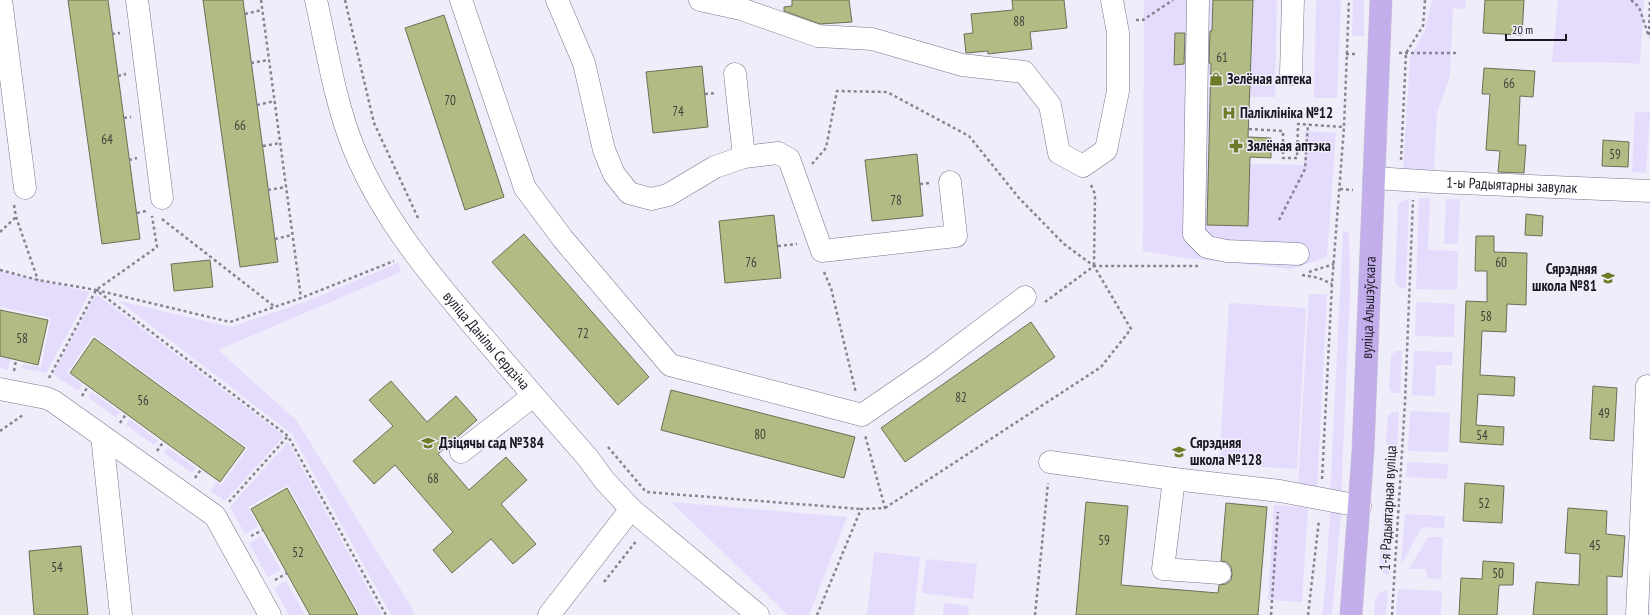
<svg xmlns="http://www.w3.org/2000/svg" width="1650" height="615" viewBox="0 0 1650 615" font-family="'PT Sans Narrow',sans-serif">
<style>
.green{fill:#e4dbfd}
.building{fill:#b1bb84;stroke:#6a7054}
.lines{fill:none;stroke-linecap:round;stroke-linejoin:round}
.minor-casing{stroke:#7a738e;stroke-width:23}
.major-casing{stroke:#cdcccf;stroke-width:23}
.path{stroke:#878490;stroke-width:2.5;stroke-dasharray:3 3;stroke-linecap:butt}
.minor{stroke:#fff;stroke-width:22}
.major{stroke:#c2aeeb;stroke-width:22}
.labels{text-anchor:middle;stroke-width:3;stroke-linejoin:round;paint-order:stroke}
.number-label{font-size:13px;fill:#40413b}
.poi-label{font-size:15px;font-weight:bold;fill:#1b1823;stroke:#f0edfa;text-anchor:start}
.street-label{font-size:15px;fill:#1b1823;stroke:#f0edfa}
</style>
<rect width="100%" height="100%" fill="#f0edfa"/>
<g class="green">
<path d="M1144,0H1213L1207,225L1248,226L1250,164L1304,165L1305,131L1336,133L1327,257L1291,269L1185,258L1143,251Z"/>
<path d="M1253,0H1277L1275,97H1250Z"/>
<path d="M1316,0H1341L1337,98H1314Z"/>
<path d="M1353,0H1364V36H1352Z"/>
<path d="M1432,0H1465L1466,9L1453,8L1450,76L1437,113L1434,170L1403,169L1410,58L1425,30Z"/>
<path d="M1558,0H1644L1640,64L1631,63L1552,62Z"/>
<path d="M1635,112H1650L1646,173L1632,172Z"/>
<path d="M1419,198H1430L1428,250L1458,251L1457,290L1416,289Z"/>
<path d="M1409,199L1406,289L1398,287L1395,282L1398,204L1402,201Z"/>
<path d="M1446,199H1460L1458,244H1444Z"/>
<path d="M1343,230L1349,233L1350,294L1341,496L1330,497Z"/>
<path d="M398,263L401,272L218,350L297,421L413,610V615H391L292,434L119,301L231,327L305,302Z"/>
<path d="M0,271L90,292L46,373L21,368L23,364L41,367L51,318L0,307Z"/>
<path d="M96,294L284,436L225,501L211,491L216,482L222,484L248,448L93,335L67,373L82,384L78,391L53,374Z"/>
<path d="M1309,294H1327L1317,489L1298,488Z"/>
<path d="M1416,302L1455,304L1454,337L1415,336Z"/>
<path d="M1229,303L1306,308L1297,469L1219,464Z"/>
<path d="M1396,351H1402L1400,393H1393L1389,389L1391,355Z"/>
<path d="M1414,351L1453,352L1452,365H1436L1435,396L1412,395Z"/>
<path d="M0,357L10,359L8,370L0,368Z"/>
<path d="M91,392L120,412L116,418L88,397Z"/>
<path d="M1399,411L1397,449L1390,447L1386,444L1388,415L1392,412Z"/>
<path d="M1410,411L1450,413L1448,452L1408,451Z"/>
<path d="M129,419L158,440L154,445L126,425Z"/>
<path d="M288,442L382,615H360L288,485L248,507L258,527L245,534L230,507Z"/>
<path d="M167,447L196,468L192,473L164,453Z"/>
<path d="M1407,462L1448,464L1447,479L1406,477Z"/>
<path d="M1394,500L1389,575L1383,573L1379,568L1384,506L1388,501Z"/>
<path d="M671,502L847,517L809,615H788Z"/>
<path d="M1274,505L1308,508L1302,602L1268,600Z"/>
<path d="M1330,512L1341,513L1332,615H1322L1325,590Z"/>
<path d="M1405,514L1445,516L1444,528L1422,527L1401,565Z"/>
<path d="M261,536L281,570L268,577L249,543Z"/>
<path d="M1428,537H1443L1441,579L1427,578L1426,569H1409Z"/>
<path d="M874,552L920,557L914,615H867Z"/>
<path d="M926,559L977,564L973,599L922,593Z"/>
<path d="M286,581L305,615H289L274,588Z"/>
<path d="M1398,589L1442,591L1441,615H1396Z"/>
<path d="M1388,590L1386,615H1374L1375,601L1379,593Z"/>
<path d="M944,603L969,606L968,615H943Z"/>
</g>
<g class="building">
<path d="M68,0H108L140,239L102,244Z"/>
<path d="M203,0H243L278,262L240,267Z"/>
<path d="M792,0H849L852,22L820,24L784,11V7L792,6Z"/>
<path d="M1012,0H1064L1067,28L1030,32L1032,49L988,54V51L966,53L964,34L973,33L971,14L1013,10Z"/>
<path d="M1213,0H1253L1248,137L1271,138V158L1250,157L1248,226L1207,225L1211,63H1209L1210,31H1212Z"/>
<path d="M1485,0H1524L1522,35L1483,33Z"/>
<path d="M444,15L504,197L465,210L405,28Z"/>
<path d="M1175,33H1185L1184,64L1174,65Z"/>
<path d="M702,66L708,127L653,133L646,72Z"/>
<path d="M1484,68L1535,71L1533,97L1520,96L1518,145H1526L1524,173L1498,172L1500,151L1486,150L1490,94H1482Z"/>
<path d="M1603,140L1629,142L1628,167L1602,166Z"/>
<path d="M917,154L923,216L872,221L865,160Z"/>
<path d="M1526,214L1543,216L1542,236L1525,235Z"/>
<path d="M774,215L781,278L725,283L719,221Z"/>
<path d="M524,234L649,377L618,405L492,262Z"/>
<path d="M1476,236H1494V252L1527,253L1526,305L1507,304L1506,332L1482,331L1480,375L1515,377L1514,396L1478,394L1476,425L1504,427L1503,445L1460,442L1466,301L1487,302V271H1475Z"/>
<path d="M210,260L213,287L174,291L171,264Z"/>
<path d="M0,310L48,320L38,365L0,356Z"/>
<path d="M1031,322L1055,357L905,462L881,428Z"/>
<path d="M94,338L245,448L220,482L70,373Z"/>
<path d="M391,381L427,422L456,396L477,420L438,454L469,490L506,457L527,480L501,504L536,544L513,564L491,539L452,573L433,550L453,532L395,465L374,484L353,461L393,426L369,400Z"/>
<path d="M1593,386L1617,388L1614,441L1590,439Z"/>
<path d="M671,390L855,437L844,478L661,430Z"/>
<path d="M1465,483L1504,486L1502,523L1463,521Z"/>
<path d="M287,488L358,615H310L263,530L251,509Z"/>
<path d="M1086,502L1128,506L1121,585L1218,593L1219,585L1226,584L1231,580L1232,574L1231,567L1227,562L1221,561L1226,503L1267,507L1258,615H1076Z"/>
<path d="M1568,508L1607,511L1606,534L1625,536L1622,577L1607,576V615H1533L1536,582L1579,585L1580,554L1565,553Z"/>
<path d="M81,546L88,615H34L29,551Z"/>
<path d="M1483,561L1514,563L1513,585H1499L1497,615H1459L1461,578L1482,579Z"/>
</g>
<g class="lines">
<g class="minor-casing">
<g id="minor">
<path d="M1,0L25,188"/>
<path d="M137,0L162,198"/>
<path id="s1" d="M316,0C327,49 335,103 354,149C383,220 434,280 483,337C518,378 553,418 588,458L604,480L631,509L758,615"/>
<path d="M461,0L525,188L563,239L670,365L862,415L932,367L1025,297"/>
<path d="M557,0L584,63L604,150L614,174L629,193L651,199L668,195L715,167L744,157L778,153L789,159L822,251L956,236L950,182"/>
<path d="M700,0L741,9L818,36L872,39L962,65L1024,72L1050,105L1059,153L1083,166L1106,150L1118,91V33L1112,0"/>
<path d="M1198,0L1194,234L1207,247L1227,251L1298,254"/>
<path d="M735,74L744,157"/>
<path d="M1291,74L1293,0"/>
<path id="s2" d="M1374,178L1437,182L1650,191"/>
<path d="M0,389L46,398L53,401L215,516L270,615"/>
<path d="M102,436L121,615"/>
<path d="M461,452L533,396"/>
<path d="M1050,462L1174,479L1280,491L1360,506"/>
<path d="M1174,479L1163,569L1220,573"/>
<path d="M549,615L631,509"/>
<path d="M1637,615L1647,386"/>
</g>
</g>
<g class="major-casing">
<g id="major">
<path id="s3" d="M1351,615L1363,451L1381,0"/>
</g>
</g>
<g class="path">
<path d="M261,0L301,298"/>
<path d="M345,0L374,123L419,220"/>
<path d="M1631,0L1639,7L1649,37"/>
<path d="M245,14L262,10"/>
<path d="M1136,20H1143L1173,0"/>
<path d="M112,34L120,33"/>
<path d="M1649,35L1650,0"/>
<path d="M1399,53H1456"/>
<path d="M1346,54H1358"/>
<path d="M251,63L269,60"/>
<path d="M118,76L126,74"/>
<path d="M705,94L716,93"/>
<path d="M257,105L275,101"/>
<path d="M124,118L131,117"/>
<path d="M1249,129L1283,131V158H1297L1298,124L1344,127"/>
<path d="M263,146L280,143"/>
<path d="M129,160L137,158"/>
<path d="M1401,160L1406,53L1423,26L1425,0"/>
<path d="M812,164L826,148L837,91L887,92L969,136L1019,198L1064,244L1094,266L1131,329L1101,367L885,508"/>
<path d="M920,184L930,183"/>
<path d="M1091,185L1095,194L1094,265"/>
<path d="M1340,189L1353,190"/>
<path d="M268,190L286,187"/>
<path d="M14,205L16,217L38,280"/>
<path d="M137,213L146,211"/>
<path d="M162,219L275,307"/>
<path d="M1279,220L1305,169L1308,124"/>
<path d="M0,232L16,217"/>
<path d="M275,239L292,235"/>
<path d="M778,246L797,244"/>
<path d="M0,270L38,280L96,290L288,436L386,615"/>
<path d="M824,272L831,288L856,393"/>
<path d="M1309,272L1334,264"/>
<path d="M1302,275L1319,278L1332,284"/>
<path d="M96,290L230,322L301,298L394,261"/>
<path d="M1045,302L1094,266H1198"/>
<path d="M14,371L16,360"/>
<path d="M49,378L96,290L157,247L152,216"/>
<path d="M82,396L88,386"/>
<path d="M120,423L126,414"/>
<path d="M0,431L23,415"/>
<path d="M608,447L646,492L861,509"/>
<path d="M157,451L164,441"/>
<path d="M195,478L202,468"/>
<path d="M1322,479L1332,284L1344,127L1349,0"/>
<path d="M229,502L288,436"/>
<path d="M251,536L263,530"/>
<path d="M275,580L287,573"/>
<path d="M604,582L637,540"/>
<path d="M817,615L861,509L885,508L865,435"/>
<path d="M1035,615L1048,483"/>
<path d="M1271,615L1278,512"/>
<path d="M1308,615L1319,520"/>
<path d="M1392,615L1405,402L1413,200"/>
</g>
<use href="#minor" class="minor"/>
<use href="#major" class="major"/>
</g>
<defs>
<g id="shop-bare" transform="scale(1.08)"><path d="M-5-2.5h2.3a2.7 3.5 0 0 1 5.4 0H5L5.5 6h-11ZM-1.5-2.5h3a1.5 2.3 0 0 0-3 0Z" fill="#6f7a26" stroke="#f0edfa" stroke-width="2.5" paint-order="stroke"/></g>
<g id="hospital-bare" transform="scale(1.08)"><path d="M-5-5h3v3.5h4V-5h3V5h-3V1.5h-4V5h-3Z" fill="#6f7a26" stroke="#f0edfa" stroke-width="2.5" paint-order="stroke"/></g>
<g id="pharmacy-bare" transform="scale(1.08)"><path d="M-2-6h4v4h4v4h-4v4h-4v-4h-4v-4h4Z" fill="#6f7a26" stroke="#f0edfa" stroke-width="2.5" paint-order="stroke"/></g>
<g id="school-bare" transform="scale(1.08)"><path d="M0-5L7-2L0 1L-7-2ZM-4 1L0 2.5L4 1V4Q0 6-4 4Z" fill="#6f7a26" stroke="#f0edfa" stroke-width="2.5" paint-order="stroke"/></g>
</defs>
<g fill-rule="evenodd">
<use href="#shop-bare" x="1216" y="79"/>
<use href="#hospital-bare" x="1229" y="113"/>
<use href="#pharmacy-bare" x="1236" y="146"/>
<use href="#school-bare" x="1608" y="278"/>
<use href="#school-bare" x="428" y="443"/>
<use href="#school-bare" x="1179" y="452"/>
</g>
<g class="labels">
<g class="number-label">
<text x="1019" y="26">88</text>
<text x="1222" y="62">61</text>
<text x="1509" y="88">66</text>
<text x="450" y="105">70</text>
<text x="678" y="116">74</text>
<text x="240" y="130">66</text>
<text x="107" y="144">64</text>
<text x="1615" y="159">59</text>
<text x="896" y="205">78</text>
<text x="751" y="267">76</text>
<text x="1501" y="267">60</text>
<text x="1486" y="321">58</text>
<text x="583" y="338">72</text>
<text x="22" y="343">58</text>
<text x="961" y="402">82</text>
<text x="143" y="405">56</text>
<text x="1604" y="418">49</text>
<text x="760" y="439">80</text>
<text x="1482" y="440">54</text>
<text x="433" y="483">68</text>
<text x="1484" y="508">52</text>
<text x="1104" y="545">59</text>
<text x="1595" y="550">45</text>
<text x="298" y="557">52</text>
<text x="57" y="572">54</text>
<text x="1498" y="578">50</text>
</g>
<g class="poi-label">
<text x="1227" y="84">Зелёная аптека</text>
<text x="1240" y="118">Паліклініка №12</text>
<text x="1247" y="151">Зялёная аптэка</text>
<text x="1597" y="274" text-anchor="end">Сярэдняя<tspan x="1597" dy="17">школа №81</tspan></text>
<text x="439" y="448">Дзіцячы сад №384</text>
<text x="1190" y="448">Сярэдняя<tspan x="1190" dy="17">школа №128</tspan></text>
</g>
<g class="street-label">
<text dy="5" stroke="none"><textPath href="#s2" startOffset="138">1-ы Радыятарны завулак</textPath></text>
<text dy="5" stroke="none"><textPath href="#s3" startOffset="308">вуліца Альшэўскага</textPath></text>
<text dy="5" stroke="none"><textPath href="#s1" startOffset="388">вуліца Данілы Сердзіча</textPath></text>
<text transform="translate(1388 508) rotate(-87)" y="5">1-я Радыятарная вуліца</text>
</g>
</g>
<path d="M1506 34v6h60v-6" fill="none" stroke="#1b1823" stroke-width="2"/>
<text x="1512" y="34" font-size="12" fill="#1b1823" stroke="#f0edfa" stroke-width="3" paint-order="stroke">20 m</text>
</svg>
